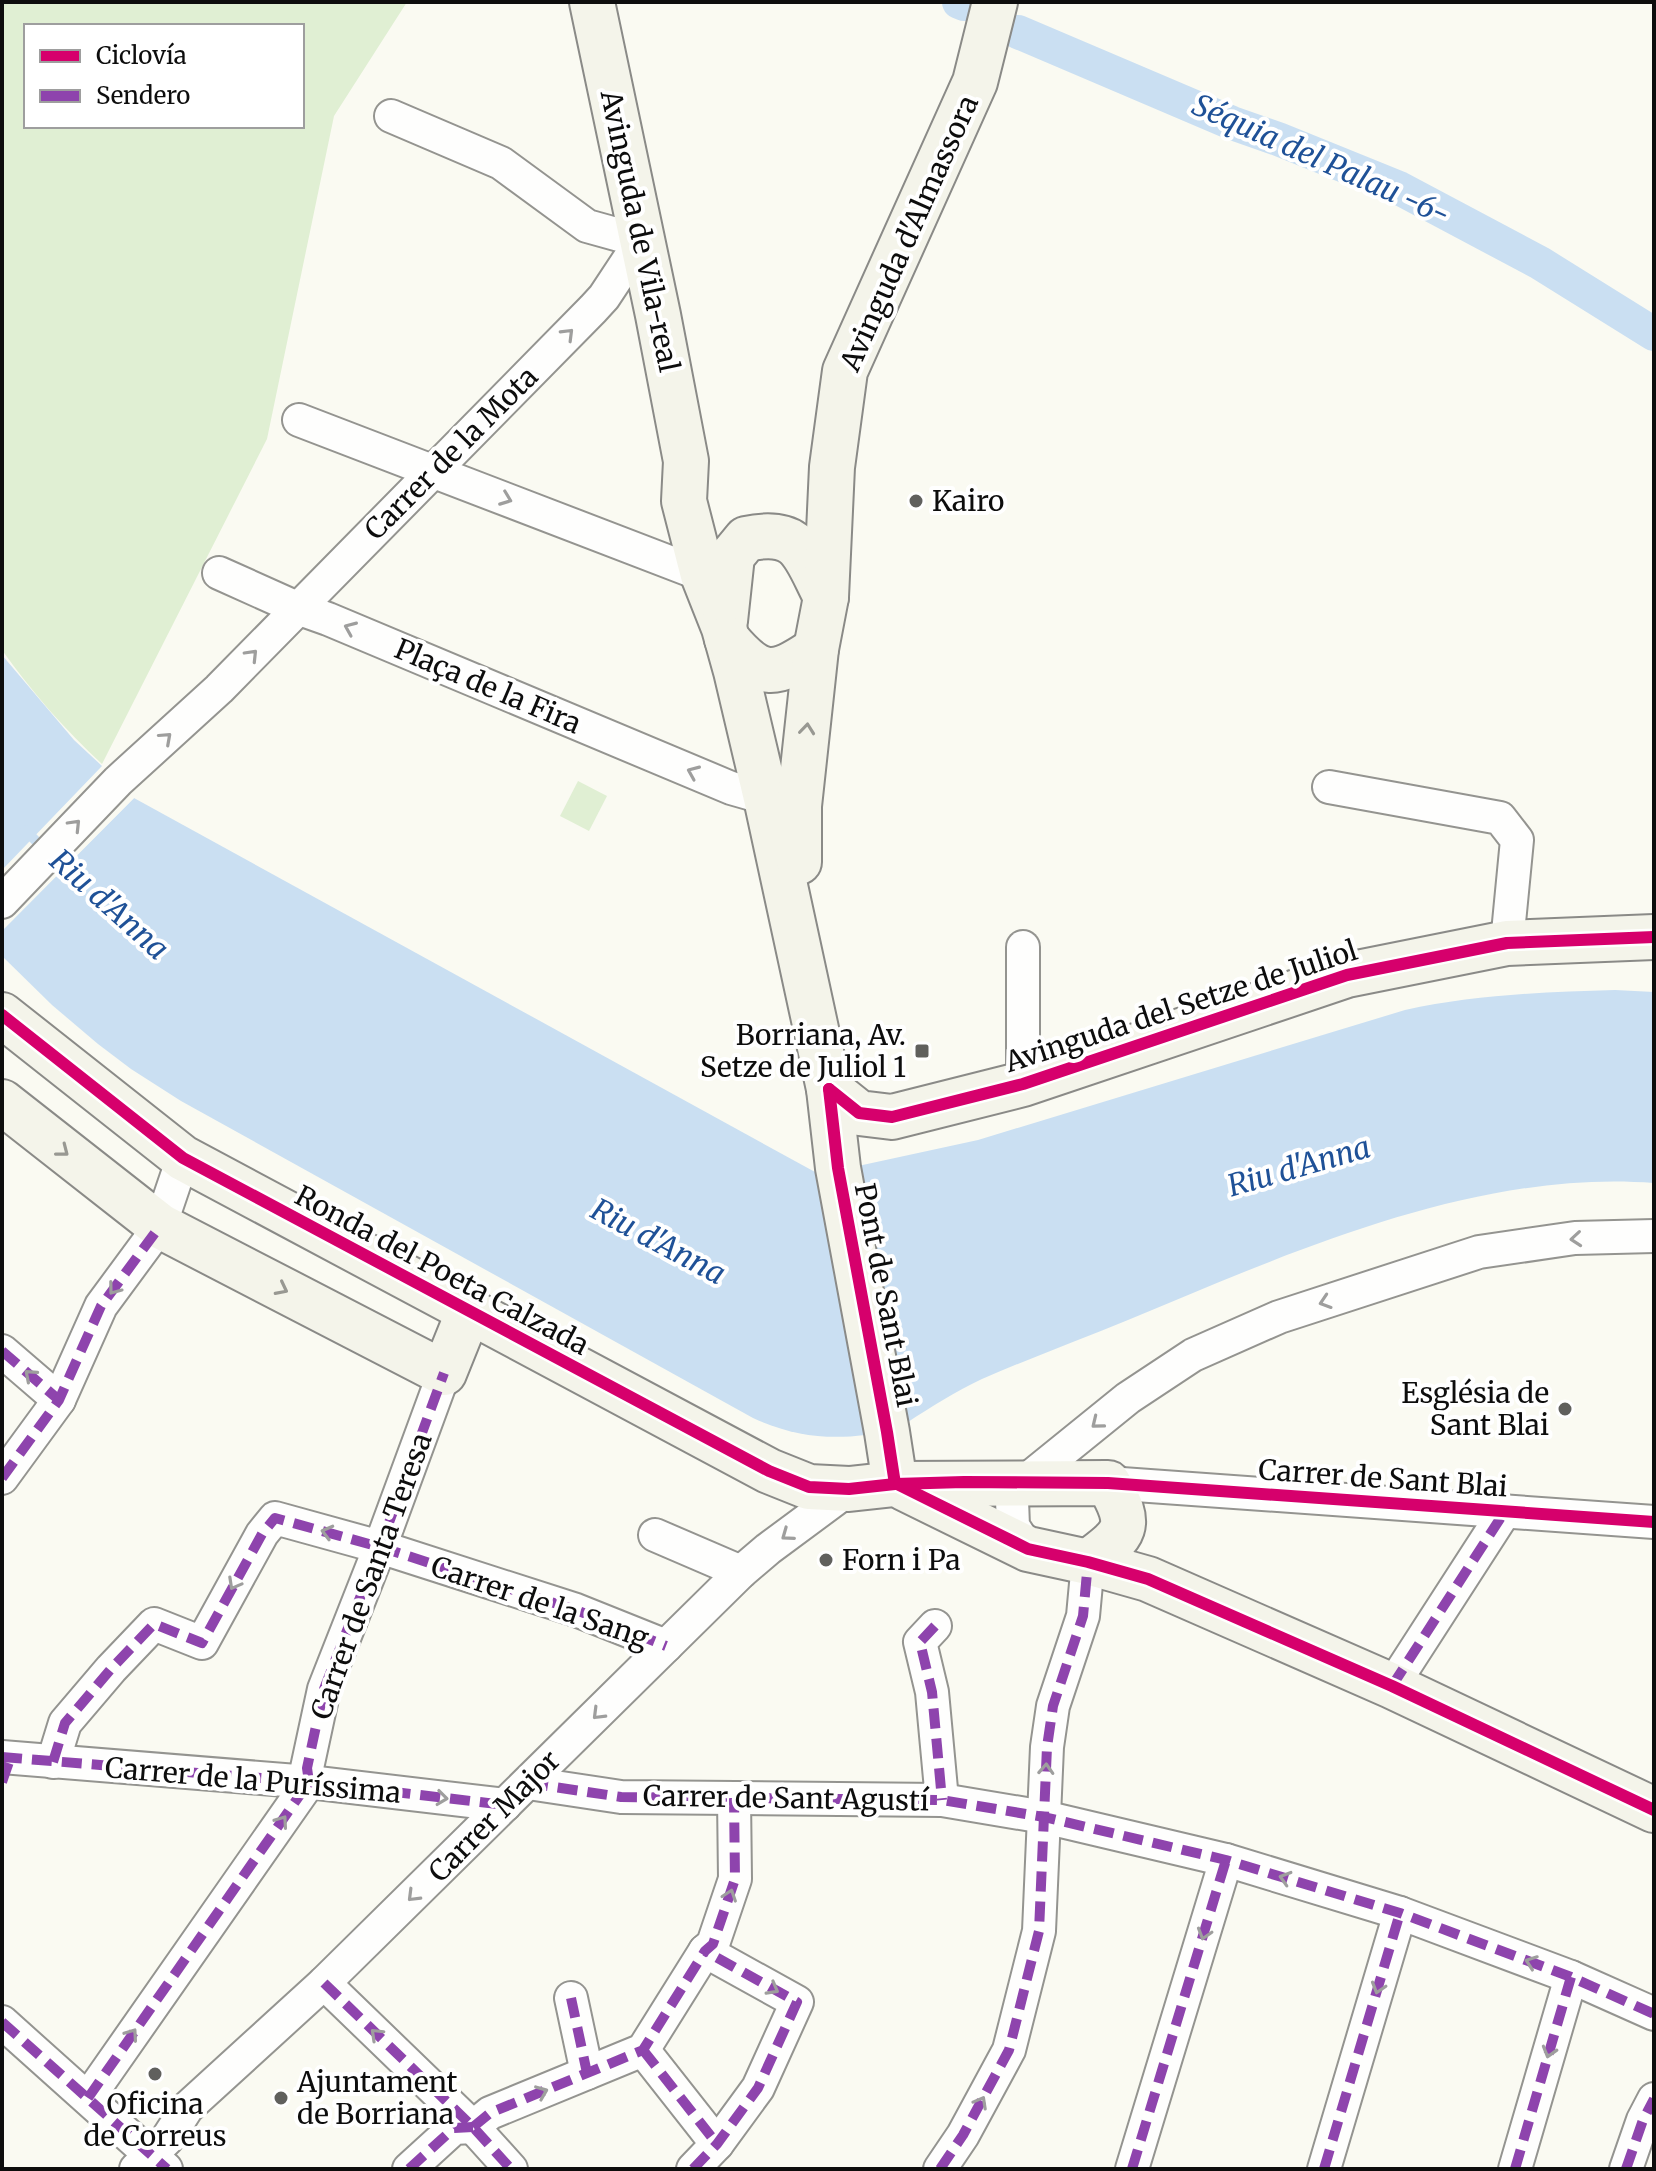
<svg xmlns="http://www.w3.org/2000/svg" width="1656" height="2171" viewBox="0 0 1656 2171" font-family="Merriweather,serif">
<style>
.green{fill:#e0efd3;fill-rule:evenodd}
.water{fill:#cadff2}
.pier{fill:#fafaf2}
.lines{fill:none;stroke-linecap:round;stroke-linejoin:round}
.stream{stroke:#cadff2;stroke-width:10}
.canal{stroke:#cadff2;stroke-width:34}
.street-casing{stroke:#949490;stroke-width:36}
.secondary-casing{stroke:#8a8a87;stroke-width:48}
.street{stroke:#fefefd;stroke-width:32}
.secondary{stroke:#f4f4ea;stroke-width:44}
.quiet{stroke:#8e44ad;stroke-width:10;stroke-dasharray:20 10;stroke-linecap:butt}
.cycleway-casing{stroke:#fff;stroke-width:17}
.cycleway{stroke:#d6006c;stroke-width:12}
.oneway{stroke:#9e9e9d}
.oneway2{stroke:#989892}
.poi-dot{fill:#60605d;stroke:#fff;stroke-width:3}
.labels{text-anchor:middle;stroke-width:8;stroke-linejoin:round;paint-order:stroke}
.street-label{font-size:28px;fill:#0d0d0d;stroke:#fff}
.poi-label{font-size:28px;fill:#0d0d0d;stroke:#fff;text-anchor:start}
.water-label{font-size:30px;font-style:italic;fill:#1f5197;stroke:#fff}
</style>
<rect width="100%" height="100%" fill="#fafaf2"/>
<g class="green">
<path d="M2,2H407L334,116L267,439L102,764C65,730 31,691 2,650ZM26,26H302V126H26Z"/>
<path d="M578,781L607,796L589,831L560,816Z"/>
</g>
<g class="water">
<path d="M2,655L74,740L102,766L2,870Z"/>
<path d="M134,798L815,1172L865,1435C825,1440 790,1435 753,1418L181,1101L131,1069L98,1044L52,1005L2,956V931Z"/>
<path d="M1615,990L1654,992V1183C1476,1169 1289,1253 1128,1320C1080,1340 1030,1358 982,1379C956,1391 931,1407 908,1422L858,1166L978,1140L1405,1010C1474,995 1544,992 1615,990Z"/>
</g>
<path class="pier" d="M133,794L135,797L2,930V925Z"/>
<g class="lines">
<path class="stream" d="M25,830L73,878"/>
<g class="canal">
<path d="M959,2L964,4"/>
<path d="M1018,32L1232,123L1278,139L1399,188L1540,263L1654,334"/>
</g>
<g class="street-casing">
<g id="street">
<path d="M299,420L703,575"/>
<path d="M219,573L297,608L328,619L731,788L766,798"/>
<path d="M1329,787L1500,818L1517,840L1507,943"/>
<path d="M2,902L118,781L219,689L593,309L604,297L641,241L587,226L501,163L391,116"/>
<path d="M1023,1084V947"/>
<path d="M2,1351L59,1400"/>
<path d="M2,1478L59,1400L101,1306L160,1226L183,1158"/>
<path d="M1108,1483L1654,1522"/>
<path d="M655,1535L741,1572"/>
<path d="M1028,1549L1013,1526L1012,1500L1023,1483L1128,1398L1193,1355L1279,1317L1479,1252L1575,1238L1654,1236"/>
<path d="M935,1626L920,1642L932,1692L942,1800"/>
<path d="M1392,1686L1505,1511"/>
<path d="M2,1757L309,1782L505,1805"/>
<path d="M53,1762L65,1723L111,1669L154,1624L202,1643L262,1534L275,1518L380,1547L576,1610L666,1646"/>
<path d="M528,1783L621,1797L942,1800L1044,1817L1226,1860L1400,1913L1571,1977L1654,2014"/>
<path d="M324,1983L473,2127L511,2169"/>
<path d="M571,1998L587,2073"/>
<path d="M2,2022L166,2169"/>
<path d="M643,2050L717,2144"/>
<path d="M88,2098L309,1782L307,1768L324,1689L380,1547L444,1373"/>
<path d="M473,2127L490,2113L643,2050L705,1951L713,1944L735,1879L734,1798"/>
<path d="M136,2169L167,2139L187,2108L324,1983L741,1572L768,1549L849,1489"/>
<path d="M409,2169L454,2128L473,2127"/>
<path d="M693,2169L717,2144L758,2088L797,2002L705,1951"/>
<path d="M940,2169L963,2135L1009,2050L1039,1931L1047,1747L1053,1706L1083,1616L1088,1562"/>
<path d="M1132,2169L1226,1860"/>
<path d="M1324,2169L1400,1913"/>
<path d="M1515,2169L1571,1977"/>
<path d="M1626,2169L1643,2120L1654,2099"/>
</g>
</g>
<g class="secondary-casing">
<g id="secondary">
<path d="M592,2L658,315L686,461L684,501L703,575L724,628L736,671L766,798L829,1089L838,1168L887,1432L895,1484"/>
<path d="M725,621L732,556L746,539C801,527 804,555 826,597"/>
<path d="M727,639C761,679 774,678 816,649"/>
<path d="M799,862V806L816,649L826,597L832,467L845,371L975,82L995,2"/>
<path d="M2,1015L183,1158L769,1471L809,1487L849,1489L895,1484L1108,1483C1134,1527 1126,1534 1088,1562"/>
<path d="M829,1089L859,1113L892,1117L1023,1084L1347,975L1507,943L1654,937"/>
<path d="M2,1102L160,1226L444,1373L469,1311"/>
<path d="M904,1488L1028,1549L1088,1562L1148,1579L1392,1686L1654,1810"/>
</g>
</g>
<use href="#street" class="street"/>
<use href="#secondary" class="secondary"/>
<g class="quiet">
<path d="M2,1351L59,1400"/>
<path d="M2,1478L59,1400L101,1306L160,1226"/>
<path d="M935,1626L920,1642L932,1692L942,1800"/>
<path d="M1392,1686L1505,1511"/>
<path d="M2,1757L309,1782L505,1805"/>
<path d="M53,1762L65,1723L111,1669L154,1624L202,1643L262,1534L275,1518L380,1547L576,1610L666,1646"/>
<path d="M2,1782L10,1759"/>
<path d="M528,1783L621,1797L942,1800L1044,1817L1226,1860L1400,1913L1571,1977L1654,2014"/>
<path d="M324,1983L473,2127L511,2169"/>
<path d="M571,1998L587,2073"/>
<path d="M2,2022L167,2169"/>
<path d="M643,2050L717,2144"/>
<path d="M88,2098L309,1782L307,1768L324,1689L380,1547L444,1373"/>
<path d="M473,2127L490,2113L643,2050L705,1951L713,1944L735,1879L734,1798"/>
<path d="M409,2169L454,2128L473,2127"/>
<path d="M693,2169L717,2144L758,2088L797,2002L705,1951"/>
<path d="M940,2169L963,2135L1009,2050L1039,1931L1047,1747L1053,1706L1083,1616L1088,1562"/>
<path d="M1132,2169L1226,1860"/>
<path d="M1324,2169L1400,1913"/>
<path d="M1515,2169L1571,1977"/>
<path d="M1626,2169L1643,2120L1654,2099"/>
</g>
<g class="cycleway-casing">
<g id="cycleway">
<path d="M2,1015L183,1158L769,1471L809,1487L849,1489L895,1484L964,1482L1108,1483L1654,1522"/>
<path d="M829,1089L859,1113L892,1117L1023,1084L1347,975L1507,943L1654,937"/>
<path d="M829,1089L838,1168L887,1432L895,1484"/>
<path d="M899,1485L1028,1549L1088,1562L1148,1579L1392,1686L1654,1810"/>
</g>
</g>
<use href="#cycleway" class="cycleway"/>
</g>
<defs><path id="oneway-chevron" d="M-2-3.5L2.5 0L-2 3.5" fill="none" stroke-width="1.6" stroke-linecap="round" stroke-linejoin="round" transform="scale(2)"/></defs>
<g class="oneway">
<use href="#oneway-chevron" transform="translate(568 334) rotate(-45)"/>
<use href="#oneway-chevron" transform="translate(506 499) rotate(21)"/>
<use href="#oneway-chevron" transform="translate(350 628) rotate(-157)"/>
<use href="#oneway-chevron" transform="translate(252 655) rotate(-46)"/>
<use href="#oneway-chevron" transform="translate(166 738) rotate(-42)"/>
<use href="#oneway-chevron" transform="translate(693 772) rotate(-157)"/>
<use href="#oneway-chevron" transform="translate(75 825) rotate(-46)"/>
<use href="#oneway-chevron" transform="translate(1576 1239) rotate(175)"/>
<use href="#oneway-chevron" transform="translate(114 1289) rotate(127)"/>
<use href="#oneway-chevron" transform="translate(1325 1302) rotate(162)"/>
<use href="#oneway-chevron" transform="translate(30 1375) rotate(-139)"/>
<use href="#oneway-chevron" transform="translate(1097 1423) rotate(141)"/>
<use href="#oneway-chevron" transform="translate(327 1532) rotate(-165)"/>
<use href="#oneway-chevron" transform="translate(787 1535) rotate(144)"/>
<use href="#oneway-chevron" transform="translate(234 1584) rotate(119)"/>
<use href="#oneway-chevron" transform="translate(598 1714) rotate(135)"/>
<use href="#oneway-chevron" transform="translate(1046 1769) rotate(-87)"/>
<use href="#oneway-chevron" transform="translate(442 1798) rotate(7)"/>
<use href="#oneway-chevron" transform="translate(282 1821) rotate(-55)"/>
<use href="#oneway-chevron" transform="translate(1285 1878) rotate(-163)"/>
<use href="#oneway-chevron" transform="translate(730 1895) rotate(-71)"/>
<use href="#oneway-chevron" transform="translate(413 1896) rotate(135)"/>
<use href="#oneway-chevron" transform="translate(1204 1934) rotate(107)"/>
<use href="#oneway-chevron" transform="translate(1531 1962) rotate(-160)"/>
<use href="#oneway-chevron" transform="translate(1378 1988) rotate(107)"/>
<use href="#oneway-chevron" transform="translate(773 1989) rotate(29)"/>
<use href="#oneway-chevron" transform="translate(132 2034) rotate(-55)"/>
<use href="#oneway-chevron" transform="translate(376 2034) rotate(-136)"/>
<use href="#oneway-chevron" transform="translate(1549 2052) rotate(106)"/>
<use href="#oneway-chevron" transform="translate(542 2092) rotate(-22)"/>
<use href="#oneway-chevron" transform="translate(981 2102) rotate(-61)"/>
</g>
<g class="oneway2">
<use href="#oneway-chevron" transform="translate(807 729) rotate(-84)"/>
<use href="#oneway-chevron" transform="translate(63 1151) rotate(38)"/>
<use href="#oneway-chevron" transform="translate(282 1289) rotate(27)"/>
</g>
<g class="poi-dot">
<circle cx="916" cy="501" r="8"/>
<rect x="914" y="1043" width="16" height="16" rx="4"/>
<circle cx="1565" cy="1409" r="8"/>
<circle cx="826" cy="1560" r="8"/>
<circle cx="155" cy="2074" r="8"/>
<circle cx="281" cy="2098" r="8"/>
</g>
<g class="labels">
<g class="street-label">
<text transform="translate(640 231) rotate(78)" y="10">Avinguda de Vila-real</text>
<text transform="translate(909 233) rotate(-66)" y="10">Avinguda d'Almassora</text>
<text transform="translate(451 453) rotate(-45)" y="10">Carrer de la Mota</text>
<text transform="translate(488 686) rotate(23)" y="10">Plaça de la Fira</text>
<text transform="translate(1181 1006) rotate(-18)" y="10">Avinguda del Setze de Juliol</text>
<text transform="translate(442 1270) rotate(28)" y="10">Ronda del Poeta Calzada</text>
<text transform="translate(886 1295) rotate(79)" y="10">Pont de Sant Blai</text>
<text transform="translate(1383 1478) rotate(4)" y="10">Carrer de Sant Blai</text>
<text transform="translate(371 1576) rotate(-70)" y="10">Carrer de Santa Teresa</text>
<text transform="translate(540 1602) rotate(19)" y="10">Carrer de la Sang</text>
<text transform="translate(253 1780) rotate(5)" y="10">Carrer de la Puríssima</text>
<text transform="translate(786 1798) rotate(1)" y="10">Carrer de Sant Agustí</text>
<text transform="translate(494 1816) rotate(-45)" y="10">Carrer Major</text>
</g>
<g class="poi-label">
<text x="932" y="511">Kairo</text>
<text x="906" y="1045" text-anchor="end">Borriana, Av.<tspan x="906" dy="32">Setze de Juliol 1</tspan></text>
<text x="1549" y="1403" text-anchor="end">Església de<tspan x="1549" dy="32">Sant Blai</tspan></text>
<text x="842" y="1570">Forn i Pa</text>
<text x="297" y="2092">Ajuntament<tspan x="297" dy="32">de Borriana</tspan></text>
<text x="155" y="2114" text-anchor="middle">Oficina<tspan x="155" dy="32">de Correus</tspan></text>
</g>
<g class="water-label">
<text transform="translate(1321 160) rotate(24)" y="10">Séquia del Palau -6-</text>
<text transform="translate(109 905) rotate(42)" y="10">Riu d'Anna</text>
<text transform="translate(1299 1167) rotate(-16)" y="10">Riu d'Anna</text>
<text transform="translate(658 1242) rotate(28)" y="10">Riu d'Anna</text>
</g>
</g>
<rect width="1656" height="2171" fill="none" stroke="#0d0d0d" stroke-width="8"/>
<rect x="24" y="24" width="280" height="104" fill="#ffffff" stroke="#9e9e9e" stroke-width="2"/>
<rect x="40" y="50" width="40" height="12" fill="#d6006c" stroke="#9e9e9e" stroke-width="2"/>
<text x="96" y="64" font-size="24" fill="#0d0d0d">Ciclovía</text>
<rect x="40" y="90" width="40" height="12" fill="#8e44ad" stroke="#9e9e9e" stroke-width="2"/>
<text x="96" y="104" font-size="24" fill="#0d0d0d">Sendero</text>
</svg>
